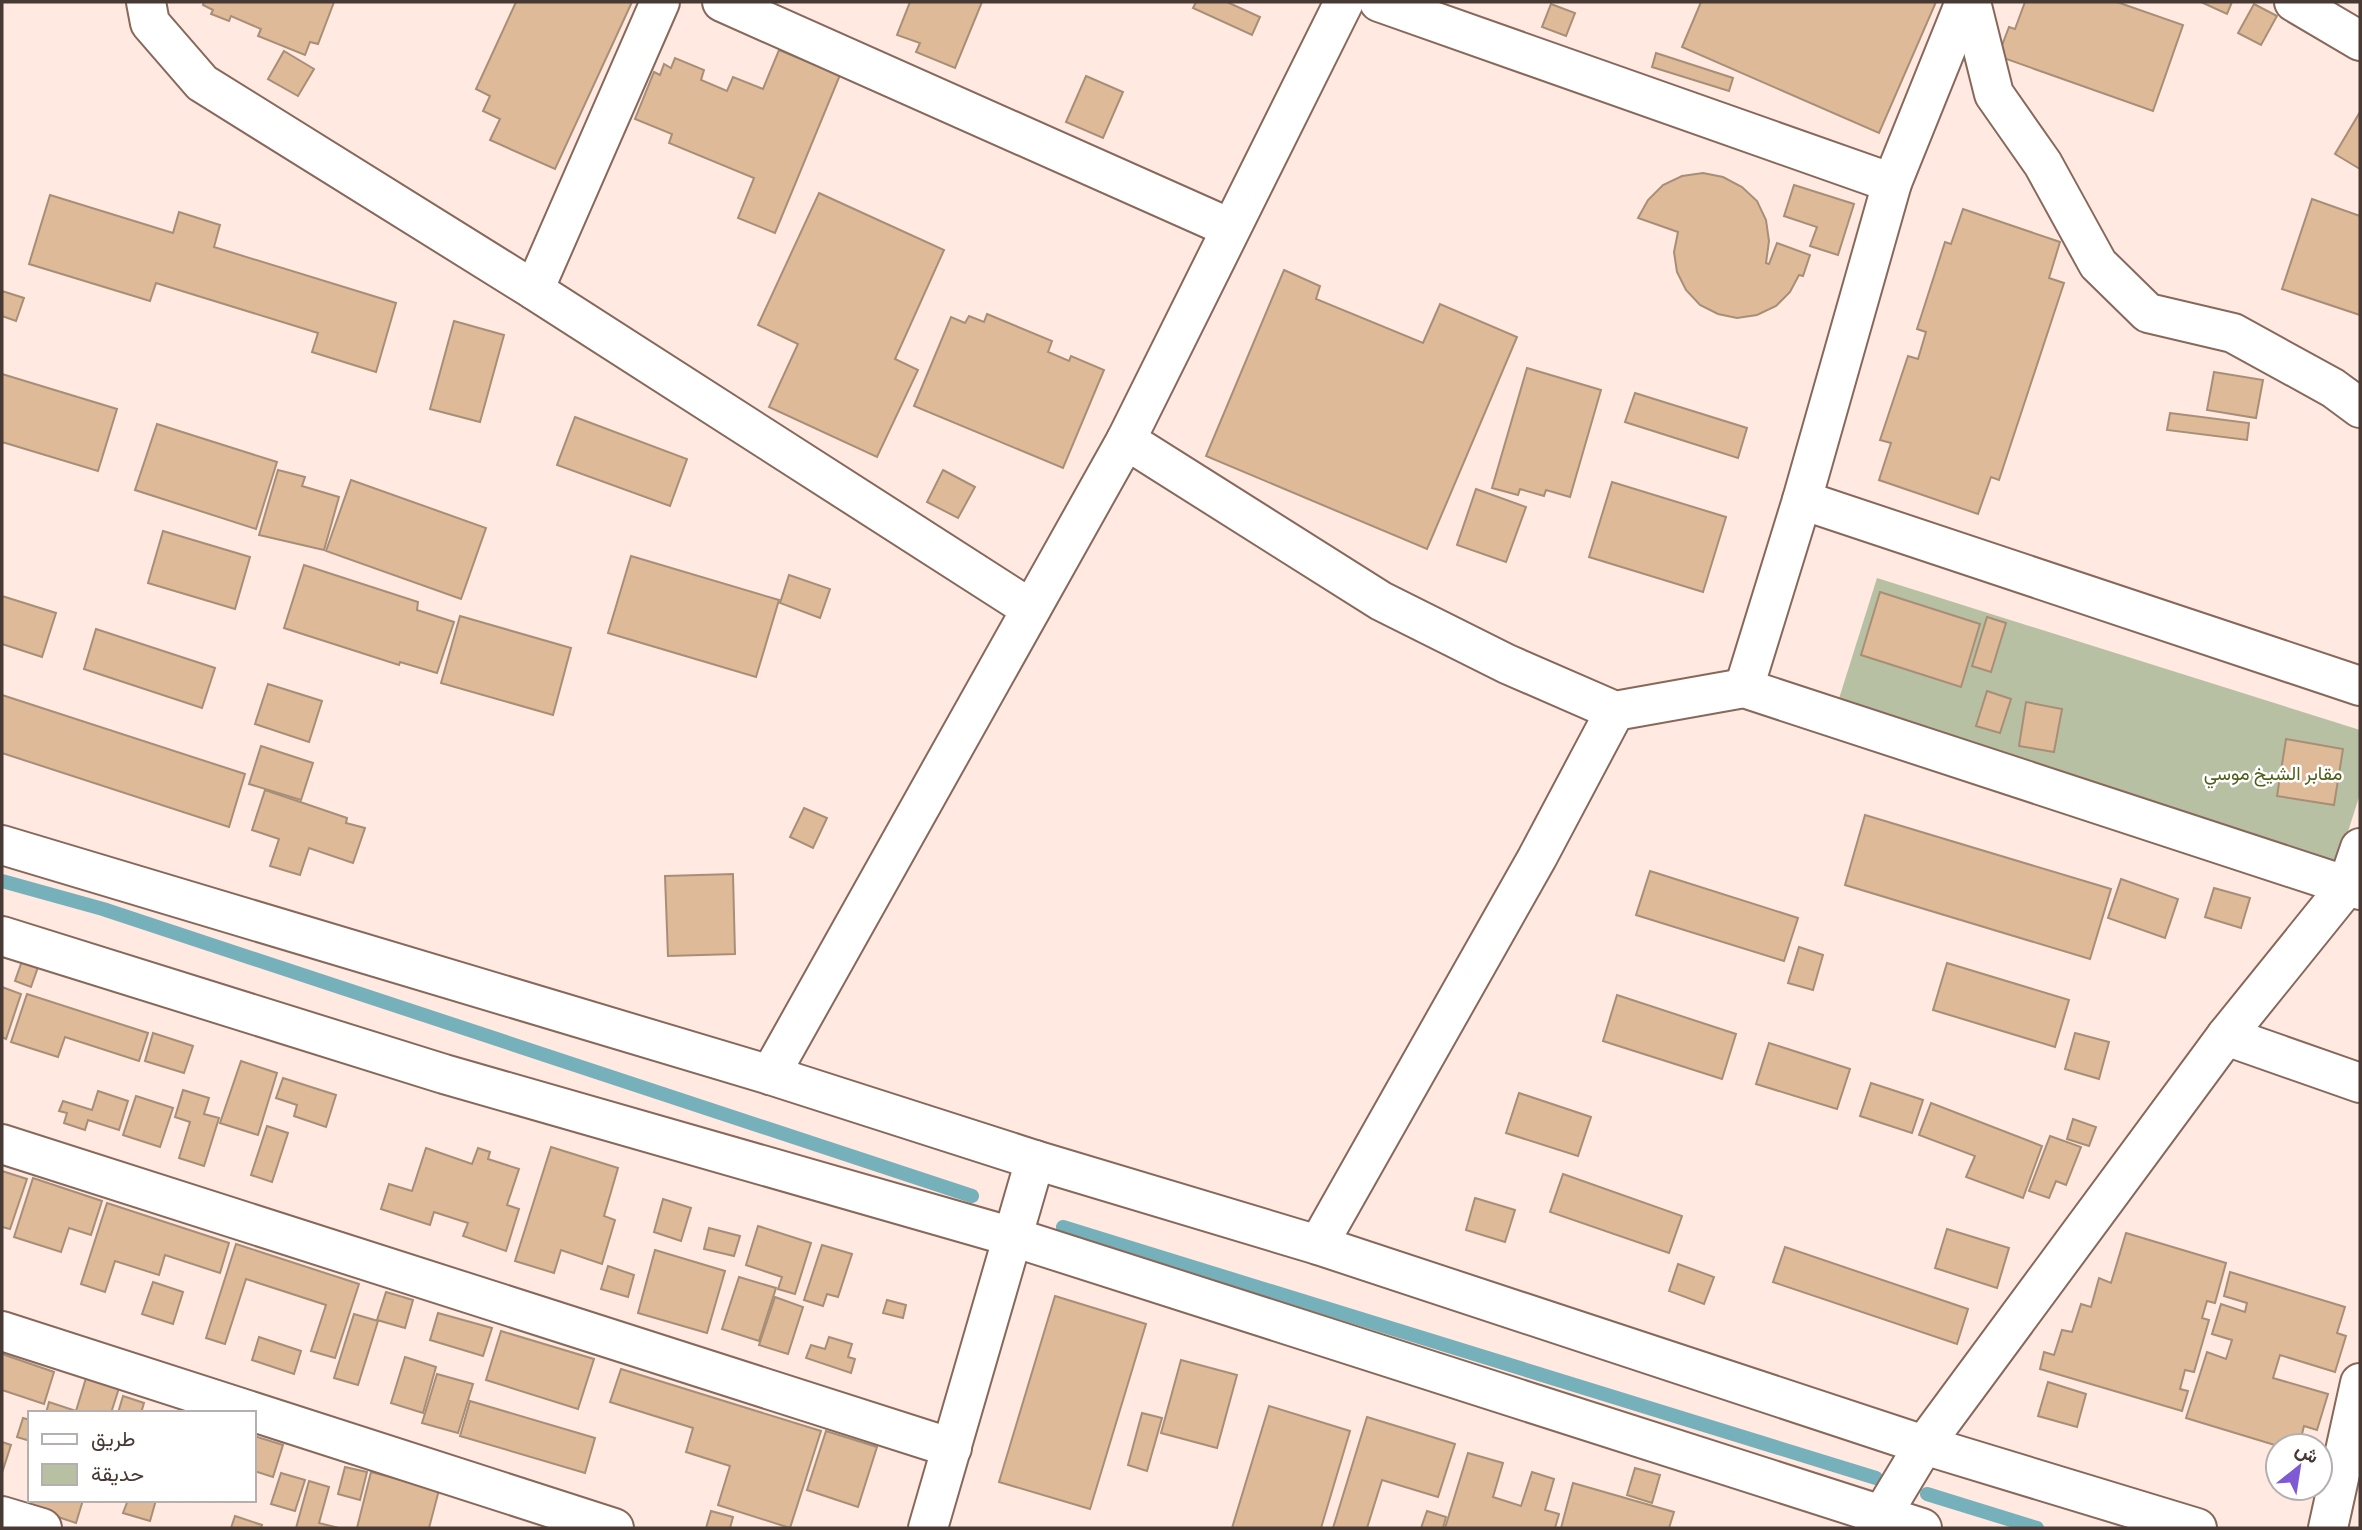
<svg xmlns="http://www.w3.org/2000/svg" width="2362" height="1530" viewBox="0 0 2362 1530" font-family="Signika,Vazirmatn,sans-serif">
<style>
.green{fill:#b8c0a4}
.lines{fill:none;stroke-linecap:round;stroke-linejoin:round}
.stream{stroke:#76b0ba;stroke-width:14}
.building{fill:#deba98;stroke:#a78f77;stroke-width:2}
.minor-casing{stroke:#87685b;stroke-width:42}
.minor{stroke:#fff;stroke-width:38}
.labels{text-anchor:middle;stroke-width:5;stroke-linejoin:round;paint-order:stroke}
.park-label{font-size:19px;fill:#525f1c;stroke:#fff}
</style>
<rect width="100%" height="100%" fill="#ffe9e0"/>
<path class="green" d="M1877,578L2360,730V794L2338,863L1837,705Z"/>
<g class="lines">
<g class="stream">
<path d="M2,881L103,909L972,1196"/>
<path d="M1063,1227L1876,1478"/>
<path d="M1927,1494L2037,1528"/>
</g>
</g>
<g class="building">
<path d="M204,2H334L318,44L310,42L305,55L258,36L261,29L231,16L229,21L211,14L213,10L203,5Z"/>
<path d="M516,2H632L555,169L490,140L500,119L483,111L490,96L476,89Z"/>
<path d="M910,2H982L955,68L916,52L920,43L897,35Z"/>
<path d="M1196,2H1227L1260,17L1252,35L1193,8Z"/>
<path d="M1701,2H1936L1879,133L1682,47Z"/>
<path d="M2025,2H2117L2183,25L2153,111L1998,56L2009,27L2015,29Z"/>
<path d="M2201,2H2232L2227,14Z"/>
<path d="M1551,4L1575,13L1566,36L1542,27Z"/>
<path d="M2254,4L2277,16L2261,45L2238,33Z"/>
<path d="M779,50L840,75L775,233L738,218L754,178L669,143L672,134L635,119L654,72L660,75L664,64L671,68L675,58L704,70L701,80L727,91L733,77L763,89Z"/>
<path d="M284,51L314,69L298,96L268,79Z"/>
<path d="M1656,53L1733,78L1729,91L1652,67Z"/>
<path d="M1086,76L1123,92L1103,138L1066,122Z"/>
<path d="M2360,112V169L2335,154Z"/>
<path d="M1703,173L1723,177L1742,187L1757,201L1766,220L1769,241L1766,263L1769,264L1777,243L1810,255L1803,276L1799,275L1790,292L1776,306L1757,315L1737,318L1718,314L1700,305L1686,290L1677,272L1674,252L1678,232L1638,218L1648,200L1663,185L1682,176Z"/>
<path d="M1794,185L1854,204L1838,255L1810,246L1817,227L1784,216Z"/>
<path d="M819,193L944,250L895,359L918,370L877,457L769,407L798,344L758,325Z"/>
<path d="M50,195L173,233L179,212L220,225L214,247L396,303L376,372L312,352L318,333L156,283L150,301L29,264Z"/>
<path d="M2312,199L2360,216V315L2282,289Z"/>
<path d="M1963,209L2060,242L2049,278L2064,283L1999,480L1991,477L1978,514L1879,480L1891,443L1880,440L1908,356L1918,359L1926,332L1917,329L1945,242L1951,244Z"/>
<path d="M1284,270L1320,286L1316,299L1423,343L1440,304L1517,337L1427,549L1206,456Z"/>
<path d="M2,291L24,298L16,321L2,316Z"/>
<path d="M987,314L1052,341L1048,352L1069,361L1071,356L1104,370L1063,468L914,406L951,317L965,323L969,316L984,322Z"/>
<path d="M454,321L504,335L480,422L430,409Z"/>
<path d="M1527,368L1601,390L1570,497L1546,490L1544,496L1520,489L1518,495L1492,488Z"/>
<path d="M2214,372L2263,380L2256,418L2207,410Z"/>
<path d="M2,374L117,409L98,471L2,442Z"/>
<path d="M1635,393L1747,428L1738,458L1625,422Z"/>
<path d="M2170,413L2249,423L2247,440L2167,430Z"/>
<path d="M575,417L687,459L670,506L557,465Z"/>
<path d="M157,424L277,462L256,529L135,490Z"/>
<path d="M278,470L305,477L302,486L339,497L324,550L259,535Z"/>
<path d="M943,470L975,487L958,518L927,502Z"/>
<path d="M351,480L486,528L461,599L326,551Z"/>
<path d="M1612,482L1726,517L1703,592L1589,557Z"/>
<path d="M1476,489L1526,507L1506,562L1457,545Z"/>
<path d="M163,531L250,557L235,609L148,583Z"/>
<path d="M631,556L779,600L756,677L608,633Z"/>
<path d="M304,565L418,602L417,610L454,622L437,673L400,662L399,665L284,628Z"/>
<path d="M789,575L830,589L820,618L780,603Z"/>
<path d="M1880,592L1980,624L1961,687L1861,655Z"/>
<path d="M2,596L56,613L42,657L2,644Z"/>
<path d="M460,616L571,648L553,715L441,683Z"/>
<path d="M1987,617L2006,623L1991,672L1972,666Z"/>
<path d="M96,629L215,668L202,708L84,669Z"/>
<path d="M268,684L322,701L309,742L255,724Z"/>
<path d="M1987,691L2011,699L2000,733L1976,726Z"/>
<path d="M2,695L245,774L229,827L2,753Z"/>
<path d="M2026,702L2062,709L2054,752L2019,746Z"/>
<path d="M2286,739L2343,749L2334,805L2277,796Z"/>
<path d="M261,746L313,763L301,800L249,784Z"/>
<path d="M265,790L347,818L346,823L365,828L353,863L309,848L300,875L270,866L279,839L252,830Z"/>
<path d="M804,808L827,818L813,848L790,837Z"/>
<path d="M1865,815L2111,889L2090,959L1845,885Z"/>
<path d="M1650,871L1798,918L1784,961L1636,915Z"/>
<path d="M733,874L735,954L668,956L665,876Z"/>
<path d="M2121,879L2178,899L2165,938L2108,918Z"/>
<path d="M2214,888L2250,898L2241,928L2205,917Z"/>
<path d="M1799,947L1823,955L1813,990L1788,983Z"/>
<path d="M22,961L38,967L31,987L15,981Z"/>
<path d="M1947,963L2069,1000L2055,1047L1933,1010Z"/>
<path d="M2,987L21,994L6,1039L2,1037Z"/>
<path d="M27,994L148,1033L139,1061L65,1037L58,1057L11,1042Z"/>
<path d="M1617,995L1736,1034L1722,1079L1603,1041Z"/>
<path d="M153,1033L193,1046L184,1073L145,1061Z"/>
<path d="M2075,1033L2109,1042L2099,1079L2065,1069Z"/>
<path d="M1769,1043L1850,1069L1837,1109L1756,1084Z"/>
<path d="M241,1061L277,1073L258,1135L220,1123Z"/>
<path d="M283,1078L336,1095L326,1127L294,1116L297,1105L276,1098Z"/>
<path d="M1871,1083L1923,1100L1912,1133L1860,1116Z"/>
<path d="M183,1090L209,1098L204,1114L219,1118L204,1166L179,1158L190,1122L175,1117Z"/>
<path d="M98,1091L128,1101L119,1130L88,1120L85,1130L64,1123L67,1113L59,1111L63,1101L92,1110Z"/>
<path d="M1519,1093L1591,1117L1578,1156L1506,1133Z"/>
<path d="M136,1096L173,1108L160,1147L123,1135Z"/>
<path d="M1931,1103L2042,1146L2023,1198L1966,1177L1975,1156L1919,1135Z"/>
<path d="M2073,1119L2096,1127L2089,1146L2067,1139Z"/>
<path d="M267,1126L288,1133L272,1182L251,1175Z"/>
<path d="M2050,1136L2081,1147L2066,1185L2056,1181L2049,1198L2029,1191Z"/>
<path d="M551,1147L618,1168L604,1216L615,1220L602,1264L561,1250L554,1273L515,1261Z"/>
<path d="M426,1148L472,1164L478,1148L490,1152L488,1159L519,1169L507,1205L519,1209L506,1251L463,1236L468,1223L434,1212L430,1225L381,1209L389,1184L412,1191Z"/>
<path d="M2,1171L27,1179L10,1229L2,1227Z"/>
<path d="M1563,1174L1682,1216L1669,1253L1550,1212Z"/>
<path d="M33,1178L102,1201L91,1235L69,1228L61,1252L14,1237Z"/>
<path d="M1475,1198L1515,1210L1505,1242L1466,1230Z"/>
<path d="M663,1199L691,1208L681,1241L654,1232Z"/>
<path d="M107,1203L229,1243L220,1273L165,1255L159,1275L115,1261L105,1292L81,1284Z"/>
<path d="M758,1226L811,1243L795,1294L778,1289L782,1277L746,1265Z"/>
<path d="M709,1228L740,1236L734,1256L704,1249Z"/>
<path d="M1947,1229L2009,1248L1997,1288L1935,1268Z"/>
<path d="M2126,1233L2226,1263L2215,1303L2207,1301L2202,1318L2209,1320L2194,1372L2185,1370L2180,1389L2188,1391L2182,1411L2040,1369L2044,1352L2054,1355L2062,1330L2072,1332L2081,1304L2091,1307L2099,1278L2111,1283Z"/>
<path d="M236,1244L359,1284L335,1358L311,1351L326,1305L246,1279L225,1344L206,1338Z"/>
<path d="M822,1245L852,1254L838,1297L827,1294L823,1306L804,1300Z"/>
<path d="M1785,1247L1968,1309L1957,1344L1773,1282Z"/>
<path d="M655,1250L725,1271L707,1333L638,1313Z"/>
<path d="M1678,1264L1714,1277L1704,1304L1669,1291Z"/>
<path d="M608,1266L634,1275L628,1297L601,1289Z"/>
<path d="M2230,1272L2345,1307L2337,1333L2346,1336L2335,1372L2280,1355L2273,1378L2328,1394L2317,1430L2304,1426L2299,1446H2278L2186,1418L2207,1352L2226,1359L2232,1340L2212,1334L2221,1304L2245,1312L2247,1303L2224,1296Z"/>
<path d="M739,1277L776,1288L759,1341L722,1329Z"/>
<path d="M153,1282L183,1292L173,1324L142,1314Z"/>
<path d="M386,1292L413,1300L405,1328L377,1320Z"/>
<path d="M1055,1296L1146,1324L1090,1509L999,1482Z"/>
<path d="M775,1297L803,1307L788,1354L759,1345Z"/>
<path d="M887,1300L906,1305L903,1318L883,1313Z"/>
<path d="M438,1313L492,1328L483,1356L430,1340Z"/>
<path d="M354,1314L378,1321L358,1385L334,1378Z"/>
<path d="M501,1331L594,1359L578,1409L486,1380Z"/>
<path d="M259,1337L301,1351L294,1374L252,1360Z"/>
<path d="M829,1337L852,1344L848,1357L855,1359L851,1373L806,1358L811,1345L825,1349Z"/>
<path d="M2,1354L54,1372L44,1404L2,1390Z"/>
<path d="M405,1357L436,1367L423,1413L391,1403Z"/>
<path d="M1181,1360L1237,1375L1217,1448L1161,1433Z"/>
<path d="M621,1369L821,1431L790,1528L718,1505L730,1466L686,1452L693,1428L610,1402Z"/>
<path d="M437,1374L473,1384L458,1433L422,1423Z"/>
<path d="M86,1378L119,1388L111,1413H46L49,1402L76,1411Z"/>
<path d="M2048,1382L2086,1394L2077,1427L2038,1416Z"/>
<path d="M123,1396L144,1403L141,1413H118Z"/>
<path d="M470,1401L595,1438L585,1473L460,1436Z"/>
<path d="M1269,1406L1350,1431L1321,1528H1232Z"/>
<path d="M1142,1413L1162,1418L1147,1471L1128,1465Z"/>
<path d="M1367,1417L1455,1444L1438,1497L1382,1480L1367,1528H1333Z"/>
<path d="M23,1418L30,1420V1441L17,1437Z"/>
<path d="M826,1431L877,1447L858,1507L807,1490Z"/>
<path d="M254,1436L283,1445L273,1477L254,1471Z"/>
<path d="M2,1442L11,1445L2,1473Z"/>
<path d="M1468,1453L1503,1463L1493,1497L1521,1506L1532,1472L1554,1479L1545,1510L1559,1514L1555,1528H1445Z"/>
<path d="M345,1467L367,1472L360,1500L338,1494Z"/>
<path d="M1635,1468L1660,1475L1652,1503L1627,1495Z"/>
<path d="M371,1472L439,1490L429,1528H357Z"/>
<path d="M281,1473L305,1480L295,1511L271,1504Z"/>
<path d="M309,1481L329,1487L319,1523L339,1528H296Z"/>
<path d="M1573,1483L1674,1512L1669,1528H1561Z"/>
<path d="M30,1500H83L76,1523L28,1507Z"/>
<path d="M128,1500H156L150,1521L123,1513Z"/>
<path d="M711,1511L733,1517L730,1528H706Z"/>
<path d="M1427,1511L1446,1517L1443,1528H1421Z"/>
<path d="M235,1516L262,1525L261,1528H231Z"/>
</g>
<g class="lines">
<g class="minor-casing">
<g id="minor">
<path d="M146,2L150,23L202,83L534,290"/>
<path d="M660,2L534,290L1031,609"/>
<path d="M722,2L1230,228"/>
<path d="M1379,2L1892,183"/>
<path d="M1971,2L1994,94L2043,164L2098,264L2148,313L2233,333L2333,388L2360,408"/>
<path d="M2294,2L2360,41"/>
<path d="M1126,440L1381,601L1507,664L1615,711L1744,688L2360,890"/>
<path d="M1802,500L2360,686"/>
<path d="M1744,688L1802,500L1892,183L1965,2"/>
<path d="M2,845L770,1075L1035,1160L1318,1245L1924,1445L2197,1528"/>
<path d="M2,936L444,1074L1013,1237L1922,1528"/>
<path d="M2226,1036L2360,1083"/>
<path d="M770,1075L1126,440L1344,2"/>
<path d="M2,1144L952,1448"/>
<path d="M1318,1245L1537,858L1615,711"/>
<path d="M2,1331L614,1528"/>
<path d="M2,1516L42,1528"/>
<path d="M928,1528L1035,1160"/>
<path d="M1874,1528L1924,1445L2226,1036L2347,886L2360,848"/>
<path d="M2328,1528L2360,1383"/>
</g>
</g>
<use href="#minor" class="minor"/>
</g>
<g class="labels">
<g class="park-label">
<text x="2273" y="780">مقابر الشيخ موسي</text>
</g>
</g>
<rect width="2362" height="1530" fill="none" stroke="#473933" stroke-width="7"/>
<rect x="28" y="1411" width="228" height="91" fill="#ffffff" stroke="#b5b0ad" stroke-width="2"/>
<rect x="42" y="1434" width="35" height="10" fill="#ffffff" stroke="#b5b0ad" stroke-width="2"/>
<text x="91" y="1446" font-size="21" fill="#473933">طريق</text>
<rect x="42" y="1464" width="35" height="21" fill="#b8c0a4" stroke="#b5b0ad" stroke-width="2"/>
<text x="91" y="1481" font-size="21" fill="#473933">حديقة</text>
<g transform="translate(2299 1467) rotate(30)"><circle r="33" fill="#ffffff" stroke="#b5b0ad" stroke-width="2"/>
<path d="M0-5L12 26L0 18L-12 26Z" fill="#805ad4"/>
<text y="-10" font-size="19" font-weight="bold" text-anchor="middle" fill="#473933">ش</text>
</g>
</svg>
